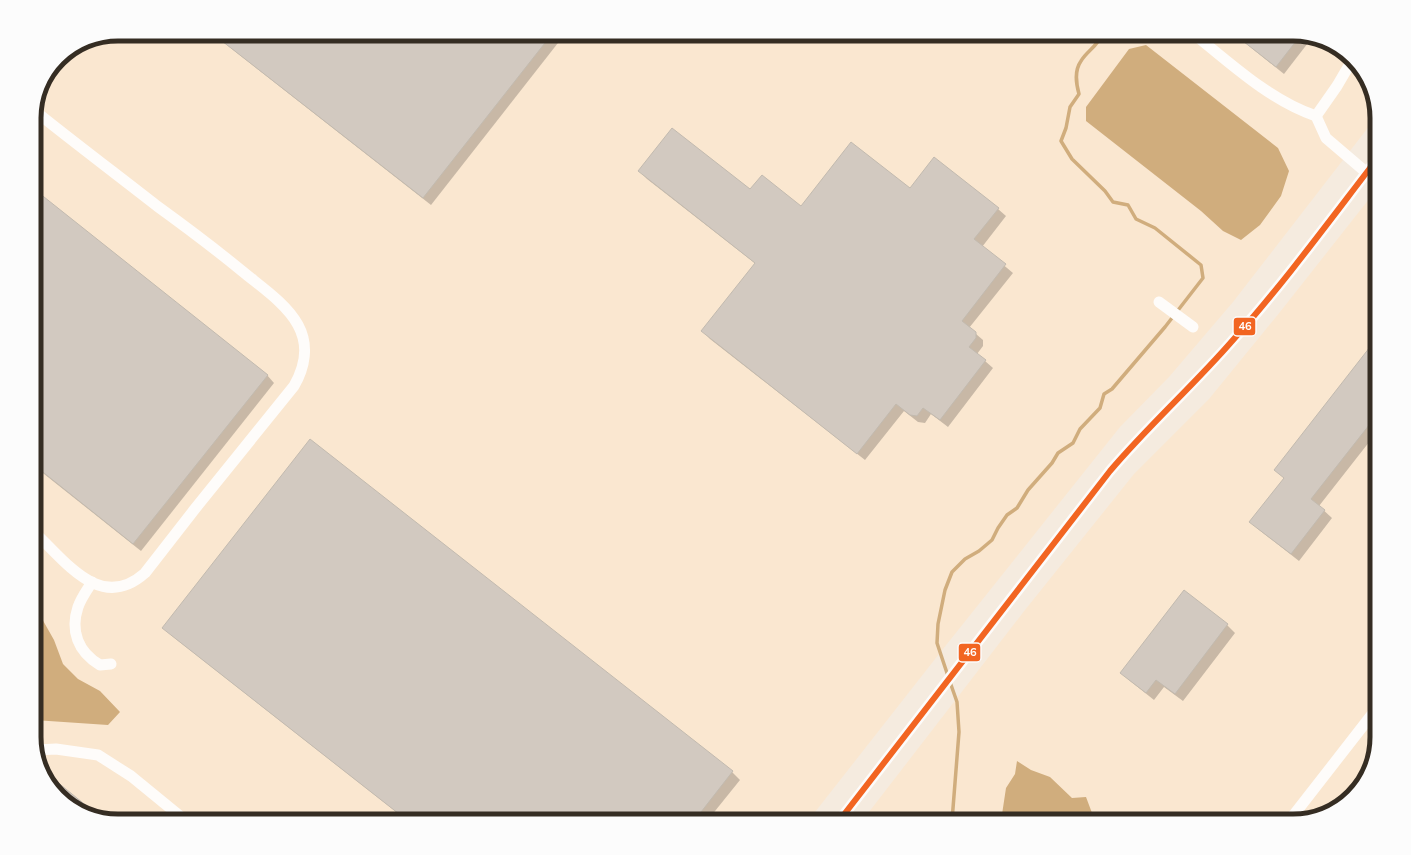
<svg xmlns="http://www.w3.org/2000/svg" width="1411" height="855" viewBox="0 0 1411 855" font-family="Mulish,sans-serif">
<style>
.built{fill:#fae7d0}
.water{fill:#d0ad7d}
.shadow{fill:#0003}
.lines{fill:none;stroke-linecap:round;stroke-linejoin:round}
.stream{stroke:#d0ad7d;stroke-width:3.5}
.building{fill:#d2c9c0;stroke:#c2baaf}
.minor{stroke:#fefcfa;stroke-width:11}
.bus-1-casing{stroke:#fcfcfc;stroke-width:9}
.bus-1{stroke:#f26522;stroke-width:6}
.rim{fill:none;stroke:#352d23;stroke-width:5}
.line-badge{stroke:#fcfcfc;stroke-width:1.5}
.badge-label{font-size:11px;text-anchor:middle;font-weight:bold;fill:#fff}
</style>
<rect width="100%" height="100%" fill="#f5ebdf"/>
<g class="built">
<path d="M118,34H1293L1335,45L1366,76L1377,116L1233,302L1169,377L1120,427L939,654L808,821H118L76,810L45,779L34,742V113L43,81L59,59L86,40Z"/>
<path d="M1377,189V737L1366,779L1335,810L1293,821H862L1025,610L1134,474L1209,399L1280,312Z"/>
</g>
<g class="water">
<path d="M1146,45L1278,148L1289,171L1281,196L1260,225L1241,240L1223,231L1201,211L1086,121V107L1129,49Z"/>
<path d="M34,612L41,617L54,640L63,664L78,679L100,691L120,712L108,725L34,720Z"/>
<path d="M1017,761L1031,770L1050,777L1072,798L1086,797L1095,821H1001L1006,788L1015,774Z"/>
</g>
<g class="shadow">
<path d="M213,34H565L431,205Z"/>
<path d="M1234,34H1293L1311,39L1284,74Z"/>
<path d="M640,171L750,191L801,207L910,189L998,209L1006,216L982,247L1013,273L969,328L983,340V346L977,354L993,368L948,427L931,414L925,423L918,422L904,411L865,460L710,339L703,331L756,264L647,179Z"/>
<path d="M34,191L267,375L274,383L141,551L34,466Z"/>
<path d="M1377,340V432L1319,506L1332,518L1299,561L1258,529L1251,522L1285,479Z"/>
<path d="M310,440L732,772L740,780L707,821H408L171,635Z"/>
<path d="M1184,592L1227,625L1235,633L1183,701L1164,687L1154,700L1129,680L1122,673Z"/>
</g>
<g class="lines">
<g class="stream">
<path d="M948,676L937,643L938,624L945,590L952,572L965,559L979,551L992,540L998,528L1007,515L1017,508L1028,490L1052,463L1058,453L1073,443L1080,429L1100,408L1104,394L1112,389L1165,327L1203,278L1201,265L1155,228L1136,219L1128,205L1113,202L1105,191L1072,159L1061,141L1066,128L1070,107L1079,94C1076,83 1074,71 1081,61C1088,50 1097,47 1102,34"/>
<path d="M950,682L957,702L959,732L952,821"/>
</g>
</g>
<g class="building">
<path d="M213,34H552L423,198Z"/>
<path d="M1234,34H1293L1300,36L1276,67Z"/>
<path d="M672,128L750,189L762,175L801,206L851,142L910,188L934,157L999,208L974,239L1006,264L962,321L976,332V338L969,347L986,360L940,420L923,408L917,416L910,415L896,404L857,454L701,331L755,263L638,171Z"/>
<path d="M34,189L268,375L133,544L34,465Z"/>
<path d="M1377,338V415L1311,499L1325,510L1291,554L1249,522L1284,478L1274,470Z"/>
<path d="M310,439L733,771L694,821H408L162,628Z"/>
<path d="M1184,590L1228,624L1175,694L1156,680L1146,693L1120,673Z"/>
<path d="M56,781L99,816L76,810L52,786Z"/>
</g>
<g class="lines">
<g class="minor">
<path d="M1194,34C1231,64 1271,101 1316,116L1326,138L1367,173"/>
<path d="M1316,116L1337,86L1351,62"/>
<path d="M1159,302L1193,327"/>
<path d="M34,532C65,560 100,613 145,573L194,510L294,386C305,367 309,345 298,325C287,304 260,286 242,271C214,248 186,227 157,206C116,174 75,143 35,111"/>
<path d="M92,582C87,590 81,598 78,607C70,631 78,652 100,665L111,664"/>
<path d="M37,750L56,749L98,755L131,776L186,821"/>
<path d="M839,821L1110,471C1149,425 1194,385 1233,340C1284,283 1330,220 1377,159"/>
<path d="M1289,821L1377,708"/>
</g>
<g class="bus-1-casing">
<path id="bus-1" d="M839,821L1110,471C1149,425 1194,385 1233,340C1284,283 1330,220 1377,159"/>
</g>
<use href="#bus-1" class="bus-1"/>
</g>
<path d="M0 0H1411V855H0ZM118 41H1293A77 77 0 0 1 1370 118V737A77 77 0 0 1 1293 814H118A77 77 0 0 1 41 737V118A77 77 0 0 1 118 41Z" fill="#fcfcfc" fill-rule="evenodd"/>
<path class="rim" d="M118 41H1293A77 77 0 0 1 1370 118V737A77 77 0 0 1 1293 814H118A77 77 0 0 1 41 737V118A77 77 0 0 1 118 41Z"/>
<g class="line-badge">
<rect x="1233" y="317" width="23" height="19" rx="4" fill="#f26522"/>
<rect x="958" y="643" width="23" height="19" rx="4" fill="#f26522"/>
</g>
<g class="badge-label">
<text x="1245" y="330">46</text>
<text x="970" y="656">46</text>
</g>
</svg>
